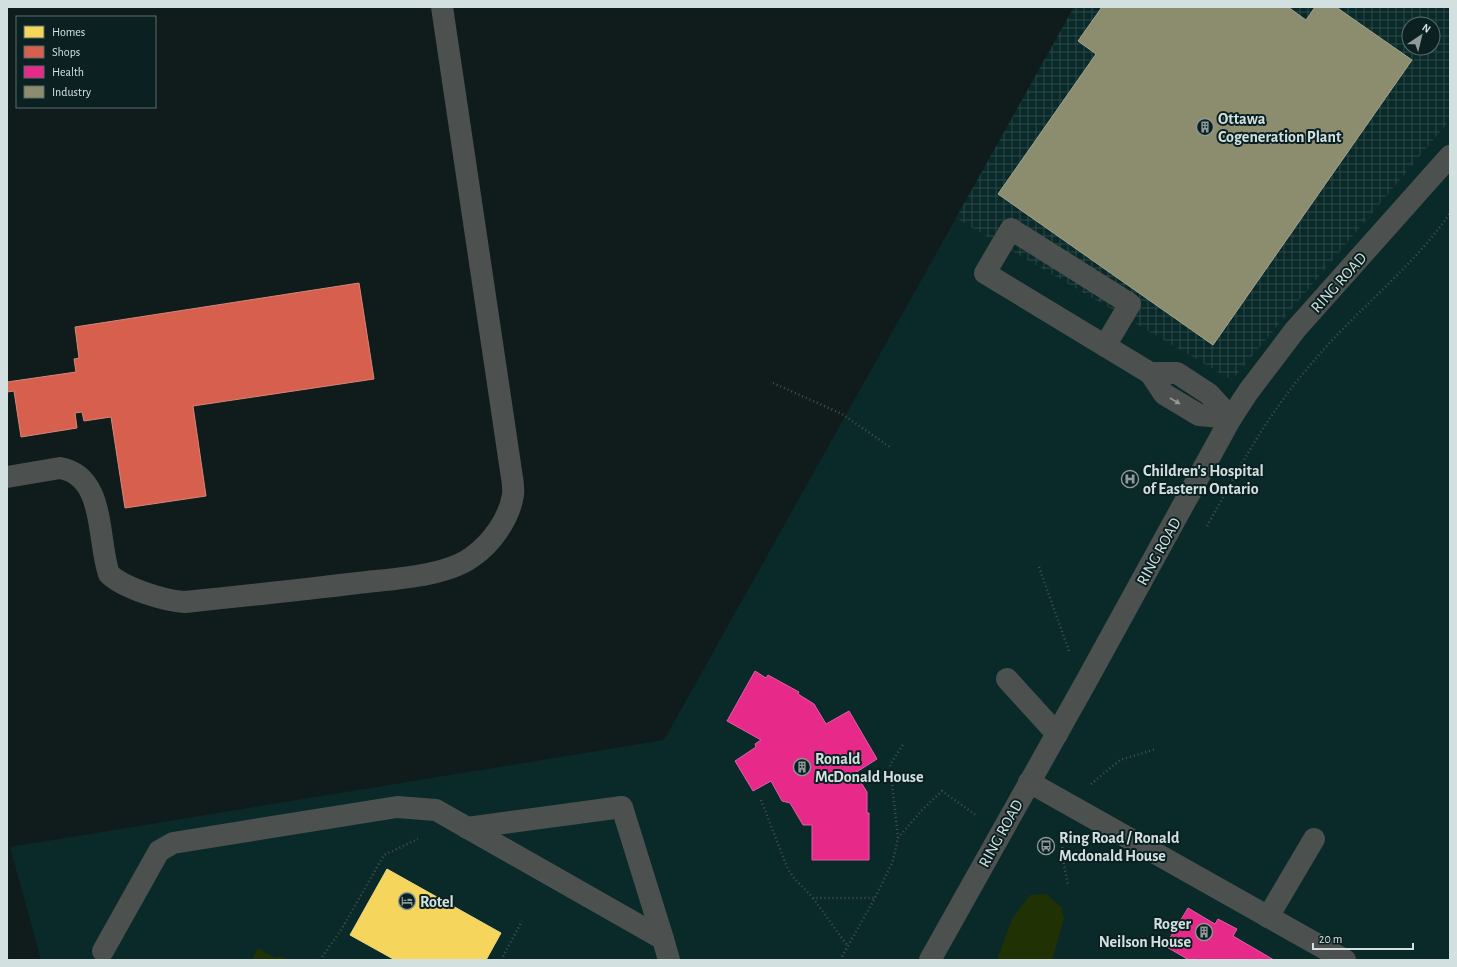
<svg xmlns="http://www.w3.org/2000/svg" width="1457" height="967" viewBox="0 0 1457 967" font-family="'Alegreya Sans',sans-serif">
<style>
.built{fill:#0a2929;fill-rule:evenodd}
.industrial{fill:url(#industrial-grid);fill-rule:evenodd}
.park{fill:#203204}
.homes{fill:#f6d55c;stroke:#ecd884}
.shops{fill:#d6604d;stroke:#d58679}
.health{fill:#e7298a;stroke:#e160a4}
.industry{fill:#8c8c6e;stroke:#a1a590}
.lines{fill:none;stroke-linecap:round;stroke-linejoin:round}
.path{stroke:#494f4e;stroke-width:2.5;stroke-dasharray:1 3;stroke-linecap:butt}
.minor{stroke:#4c514f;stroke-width:22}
.oneway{fill:#909898}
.labels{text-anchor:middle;stroke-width:4;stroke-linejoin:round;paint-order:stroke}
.poi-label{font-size:16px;font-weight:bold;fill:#d3e0e0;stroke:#0b2121;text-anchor:start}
.street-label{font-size:16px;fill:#d3e0e0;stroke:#0b2121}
</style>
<defs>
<pattern id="industrial-grid" width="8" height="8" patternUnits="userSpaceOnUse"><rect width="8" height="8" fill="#0a2929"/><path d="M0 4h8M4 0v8" fill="none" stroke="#2d4848"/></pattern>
</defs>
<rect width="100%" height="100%" fill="#101c1c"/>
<path class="built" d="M1074,7H1450V960H41L10,847L664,740ZM1409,24H1433V48H1409Z"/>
<path class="industrial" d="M1074,7H1450V120L1232,380L956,218ZM1409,24H1433V48H1409Z"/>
<g class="park">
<path d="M1046,894L1061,907L1064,918L1052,960H997L1012,919L1030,895Z"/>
<path d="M258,948L275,958L280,956L288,960H252Z"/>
</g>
<path class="homes" d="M387,869L501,933L486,960H395L350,935Z"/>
<path class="shops" d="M359,283L374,379L193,406L206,496L125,508L111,417L84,421L82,412L75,413L77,428L21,437L14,391L7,392V382L76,372L74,359L79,358L75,327Z"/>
<g class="health">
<path d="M755,671L766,678L768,675L799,692L798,694L814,704L826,724L849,711L877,759L855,773L867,792V813H869V860H812V825H803L790,803L782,801L771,781L753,791L735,761L756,747L755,744L761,740L727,721Z"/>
<path d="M1188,908L1215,924L1218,919L1237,929L1233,936L1274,960H1189L1165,946Z"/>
</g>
<path class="industry" d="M1102,7H1288L1306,20L1315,7H1336L1412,60L1213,345L998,194L1096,54L1078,41Z"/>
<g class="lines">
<g class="path">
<path d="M773,383L842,414L890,447"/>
<path d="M1207,526C1231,484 1253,440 1282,401C1293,385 1306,370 1318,356C1360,307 1414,266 1450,213"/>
<path d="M1039,567L1069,651"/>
<path d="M1091,784L1120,760L1156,749"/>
<path d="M761,800L787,867L793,877L813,898H875"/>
<path d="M898,838L922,810L942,791L977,816"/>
<path d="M1062,839L1063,860L1068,885"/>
<path d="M813,898L847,945"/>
<path d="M320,960L341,930L384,855L418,839"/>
<path d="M501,960L522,921"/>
<path d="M840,960L875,898L892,863L895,852L898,838L890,765L904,743"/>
</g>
<g class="minor">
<path d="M1105,346L1130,304L1011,229L985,273L1150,373L1164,394L1199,415L1231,418"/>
<path d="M1150,373H1177L1209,394L1231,418"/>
<path d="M7,477L60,468C106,476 97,540 109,574C123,588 165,601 185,602C243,596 300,590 358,583C390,579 445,577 472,557C492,543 509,519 513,495C514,487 512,478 511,471L442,7"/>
<path d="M1007,679L1057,734"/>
<path d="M1029,782L1345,960"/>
<path d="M467,828L622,807L663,939"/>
<path d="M1268,917L1314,839"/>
<path d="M103,951L159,851L173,843L397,807L436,810L663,939L669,960"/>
<path d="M930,960L1087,680L1231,418L1248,392L1295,330L1450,156"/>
</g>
</g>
<defs><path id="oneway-solid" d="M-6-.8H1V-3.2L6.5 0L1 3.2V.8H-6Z"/></defs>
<use class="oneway" href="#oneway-solid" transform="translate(1175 401) rotate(30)"/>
<defs>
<g id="building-ring" transform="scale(0.9)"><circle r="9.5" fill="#0b2121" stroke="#8f9b9b" stroke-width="1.5"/><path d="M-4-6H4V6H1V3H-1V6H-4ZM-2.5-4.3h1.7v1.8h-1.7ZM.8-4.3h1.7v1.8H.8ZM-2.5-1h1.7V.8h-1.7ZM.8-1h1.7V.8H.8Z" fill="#8f9b9b"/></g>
<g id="hospital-ring" transform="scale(0.9)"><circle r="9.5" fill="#0b2121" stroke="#8f9b9b" stroke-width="1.5"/><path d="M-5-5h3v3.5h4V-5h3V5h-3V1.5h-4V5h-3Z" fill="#8f9b9b"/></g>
<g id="bus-ring" transform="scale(0.9)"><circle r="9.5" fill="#0b2121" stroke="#8f9b9b" stroke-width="1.5"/><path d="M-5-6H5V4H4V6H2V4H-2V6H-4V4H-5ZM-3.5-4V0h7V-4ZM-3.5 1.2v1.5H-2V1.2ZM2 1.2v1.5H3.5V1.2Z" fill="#8f9b9b"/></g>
<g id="hotel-ring" transform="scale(0.9)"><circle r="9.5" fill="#0b2121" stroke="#8f9b9b" stroke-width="1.5"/><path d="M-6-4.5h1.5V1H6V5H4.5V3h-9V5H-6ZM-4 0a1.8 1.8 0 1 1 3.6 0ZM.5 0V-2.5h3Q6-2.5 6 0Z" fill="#8f9b9b"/></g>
</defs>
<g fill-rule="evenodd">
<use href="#building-ring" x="1205" y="127"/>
<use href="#hospital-ring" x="1130" y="479"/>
<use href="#building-ring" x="802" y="767"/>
<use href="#bus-ring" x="1046" y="846"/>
<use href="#hotel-ring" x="407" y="901"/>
<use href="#building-ring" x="1204" y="932"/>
</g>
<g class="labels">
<g class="poi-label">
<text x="1218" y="124">Ottawa<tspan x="1218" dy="18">Cogeneration Plant</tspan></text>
<text x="1143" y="476">Children's Hospital<tspan x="1143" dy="18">of Eastern Ontario</tspan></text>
<text x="815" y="764">Ronald<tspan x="815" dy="18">McDonald House</tspan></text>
<text x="1059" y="843">Ring Road / Ronald<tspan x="1059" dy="18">Mcdonald House</tspan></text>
<text x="420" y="907">Rotel</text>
<text x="1191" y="929" text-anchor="end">Roger<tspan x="1191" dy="18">Neilson House</tspan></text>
</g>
<g class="street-label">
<text transform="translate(1338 282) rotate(-48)" y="6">RING ROAD</text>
<text transform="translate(1158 551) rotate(-61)" y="6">RING ROAD</text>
<text transform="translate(1000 833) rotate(-61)" y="6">RING ROAD</text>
</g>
</g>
<rect width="1457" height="967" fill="none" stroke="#d3e0e0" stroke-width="16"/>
<rect x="16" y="16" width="140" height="92" fill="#0b2121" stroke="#5b6d6d"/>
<rect x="24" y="26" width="20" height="12" fill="#f6d55c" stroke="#5b6d6d"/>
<text x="52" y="36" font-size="12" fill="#d3e0e0">Homes</text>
<rect x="24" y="46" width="20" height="12" fill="#d6604d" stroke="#5b6d6d"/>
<text x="52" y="56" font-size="12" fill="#d3e0e0">Shops</text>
<rect x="24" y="66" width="20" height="12" fill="#e7298a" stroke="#5b6d6d"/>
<text x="52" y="76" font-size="12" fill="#d3e0e0">Health</text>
<rect x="24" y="86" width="20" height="12" fill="#8c8c6e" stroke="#5b6d6d"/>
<text x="52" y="96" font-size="12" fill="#d3e0e0">Industry</text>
<g transform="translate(1421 36) rotate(35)"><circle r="19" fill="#0b2121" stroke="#5b6d6d"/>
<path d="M0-3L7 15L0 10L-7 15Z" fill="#8f9b9b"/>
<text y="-6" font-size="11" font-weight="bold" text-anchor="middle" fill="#d3e0e0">N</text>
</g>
<path d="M1313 943v6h100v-6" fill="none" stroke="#d3e0e0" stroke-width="2"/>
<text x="1319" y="943" font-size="12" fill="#d3e0e0" stroke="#0b2121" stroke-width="3" paint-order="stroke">20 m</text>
</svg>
